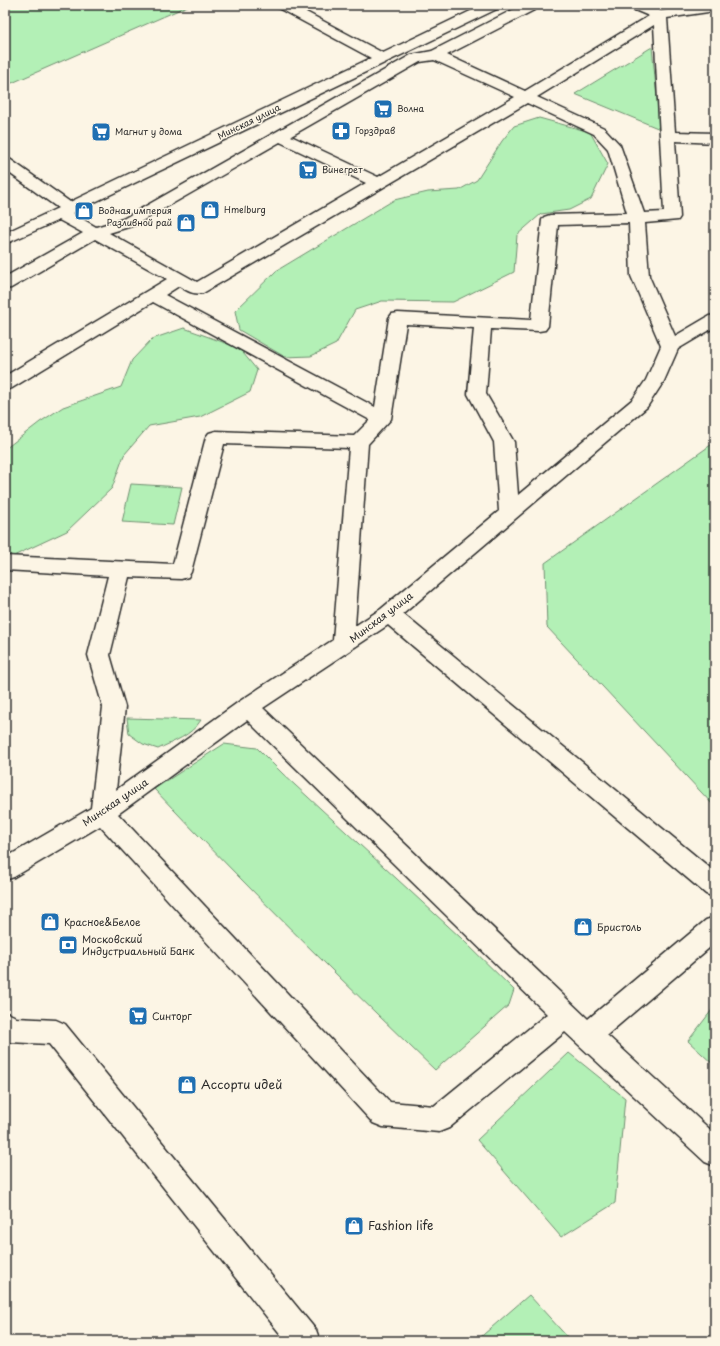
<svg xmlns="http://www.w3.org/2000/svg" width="720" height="1346" viewBox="0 0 720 1346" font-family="'Playpen Sans',sans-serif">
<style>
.green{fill:#b3f0b6;stroke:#6f8e70}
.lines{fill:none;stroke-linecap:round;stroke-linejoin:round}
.minor-casing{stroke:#2b2b2b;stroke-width:3}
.minor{fill:#fcf5e5;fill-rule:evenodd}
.labels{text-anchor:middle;stroke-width:3;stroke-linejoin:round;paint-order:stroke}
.far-poi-label{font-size:9px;fill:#2b2b2b;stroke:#fcf5e5;text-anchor:start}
.far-street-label{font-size:9px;fill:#2b2b2b;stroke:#fcf5e5}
.street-label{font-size:10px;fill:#2b2b2b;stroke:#fcf5e5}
.poi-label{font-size:10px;fill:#2b2b2b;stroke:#fcf5e5;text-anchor:start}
.near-poi-label{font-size:12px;fill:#2b2b2b;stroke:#fcf5e5;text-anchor:start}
</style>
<rect width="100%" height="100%" fill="#fcf5e5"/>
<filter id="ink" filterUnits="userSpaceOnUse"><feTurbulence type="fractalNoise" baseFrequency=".025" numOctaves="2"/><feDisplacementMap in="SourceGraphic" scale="8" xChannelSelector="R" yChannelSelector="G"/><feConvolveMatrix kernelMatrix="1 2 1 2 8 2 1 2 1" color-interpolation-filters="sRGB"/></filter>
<g filter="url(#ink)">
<g class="green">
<path d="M5,5H190L5,86Z"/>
<path d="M652,47L660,129L575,94Z"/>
<path d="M539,118L590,132L608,164L591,199L569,210L541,214L517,235L514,272L453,302L382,301L355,310L336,344L311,356L285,357L239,330L235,311L276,271L394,200L428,192L459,190L477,180L502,141L514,126Z"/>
<path d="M184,328L239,348L257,370L250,392L200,417L149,426L124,455L112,488L67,531L5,560V449L40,422L63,407L121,387L132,360L152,339Z"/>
<path d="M715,442V807L547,627L545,563Z"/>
<path d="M131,484L182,487L173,525L122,522Z"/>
<path d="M127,718L201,720C191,736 174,741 158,749L143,744L129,734Z"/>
<path d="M224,744L257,748L283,774L460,937L514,990L509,1005L435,1070C339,978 245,885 154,789Z"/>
<path d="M715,1006V1066L688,1041Z"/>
<path d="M569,1053L625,1098L615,1203L561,1237L477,1140Z"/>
<path d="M529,1295L571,1341H476Z"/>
</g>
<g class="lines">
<g class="minor-casing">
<g id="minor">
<path d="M276,5H293L383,53L483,5H501L499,8L72,213L96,227L123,219L411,55L432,51L522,5H540L538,8L447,55L525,91L649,16L630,8L628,5H647L661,11L700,5H715V11L667,18L675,132L715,133V143L675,141L680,217L678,220L645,223L649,276L675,336L709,316L715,315V327L678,349L664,381L647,407L403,614L715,872V897L706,894L388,625L263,708L588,1019L706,920L715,917V943L607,1035L715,1134V1166L705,1162L565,1032L449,1128L439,1132L383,1127L373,1123L100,826L14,877L5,880V858L91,808L103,707L88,655L108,576L5,570V556L173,564L206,437L209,433L216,431L354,436L370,420L153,302L12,388L5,390V376L167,279L95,239L11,288L5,289V277L83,233L59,220L5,244V233L58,208L5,170V158L11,160L70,202L371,58L278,8ZM654,25L664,212L644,213L620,145L604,128L537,97ZM434,60L515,97L378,177L291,136L420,62ZM527,103L594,134L608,149L627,213L550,215L544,217L542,220L531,320L398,313L392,314L389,318L375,407L165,295L179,286C188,291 193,295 203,293ZM280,142L366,183L197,282L109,233L135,225ZM629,223L631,276L661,346L646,380L633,399L518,495L514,442L486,394L491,329L539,331L545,330L548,326L558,225ZM406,324L474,328L468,394L494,442L499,511L381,609L355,626L368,444L391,419ZM224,444L349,448L333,640L240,701L116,790L125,707L110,655L129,577L181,579L188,577L191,572ZM247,720L547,1014L434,1106L390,1102L118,814Z"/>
<path d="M5,1012L14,1016L16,1018L56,1020L65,1024L316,1330L320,1341H286L49,1044L9,1042L5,1040Z"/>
</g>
</g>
<use href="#minor" class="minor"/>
</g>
</g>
<defs>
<g id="supermarket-square" transform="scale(1)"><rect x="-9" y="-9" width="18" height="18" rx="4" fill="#1f6fb2" stroke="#fcf5e5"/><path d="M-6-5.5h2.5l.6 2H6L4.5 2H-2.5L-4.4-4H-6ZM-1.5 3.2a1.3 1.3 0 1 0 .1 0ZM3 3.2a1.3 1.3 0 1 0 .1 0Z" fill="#fff"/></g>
<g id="pharmacy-square" transform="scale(1)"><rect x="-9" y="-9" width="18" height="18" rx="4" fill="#1f6fb2" stroke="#fcf5e5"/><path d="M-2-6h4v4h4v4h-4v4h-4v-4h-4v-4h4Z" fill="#fff"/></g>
<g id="shop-square" transform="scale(1)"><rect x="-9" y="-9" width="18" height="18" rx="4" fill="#1f6fb2" stroke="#fcf5e5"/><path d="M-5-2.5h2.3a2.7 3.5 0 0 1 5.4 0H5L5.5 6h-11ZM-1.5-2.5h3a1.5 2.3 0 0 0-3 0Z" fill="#fff"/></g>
<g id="bank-square" transform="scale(1)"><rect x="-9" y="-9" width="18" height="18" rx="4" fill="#1f6fb2" stroke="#fcf5e5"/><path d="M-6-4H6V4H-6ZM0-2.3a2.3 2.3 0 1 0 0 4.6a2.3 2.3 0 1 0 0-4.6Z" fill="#fff"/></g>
</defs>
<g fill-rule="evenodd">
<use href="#supermarket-square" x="383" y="109"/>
<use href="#pharmacy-square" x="341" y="131"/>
<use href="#supermarket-square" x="101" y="132"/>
<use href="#supermarket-square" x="308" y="170"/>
<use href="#shop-square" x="210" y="210"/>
<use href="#shop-square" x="84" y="211"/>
<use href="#shop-square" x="186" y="223"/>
<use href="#shop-square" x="50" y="922"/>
<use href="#shop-square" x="583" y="927"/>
<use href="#bank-square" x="68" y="945"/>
<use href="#supermarket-square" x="138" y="1016"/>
<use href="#shop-square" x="187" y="1085"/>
<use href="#shop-square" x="354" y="1226"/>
</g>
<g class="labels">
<g class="far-poi-label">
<text x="397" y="112">Волна</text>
<text x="355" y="134">Горздрав</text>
<text x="115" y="135">Магнит у дома</text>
<text x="322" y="173">Винегрет</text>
<text x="224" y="213">Hmelburg</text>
<text x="98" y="214">Водная империя</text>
<text x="172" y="226" text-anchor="end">Разливной рай</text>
</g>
<g class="far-street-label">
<text transform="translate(249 122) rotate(-26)" y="3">Минская улица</text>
</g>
<g class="street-label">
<text transform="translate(381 617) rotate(-37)" y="4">Минская улица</text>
<text transform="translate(115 802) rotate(-34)" y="4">Минская улица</text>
</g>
<g class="poi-label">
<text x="64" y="926">Красное&amp;Белое</text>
<text x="597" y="931">Бристоль</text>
<text x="82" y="943">Московский<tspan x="82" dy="12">Индустриальный Банк</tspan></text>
<text x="152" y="1020">Синторг</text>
</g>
<g class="near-poi-label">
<text x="201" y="1089">Ассорти идей</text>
<text x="368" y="1230">Fashion life</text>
</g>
</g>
<rect width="720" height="1346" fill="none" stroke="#fcf5e5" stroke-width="20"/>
<rect x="10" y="10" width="700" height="1326" fill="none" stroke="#2b2b2b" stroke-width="1.5" filter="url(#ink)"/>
</svg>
